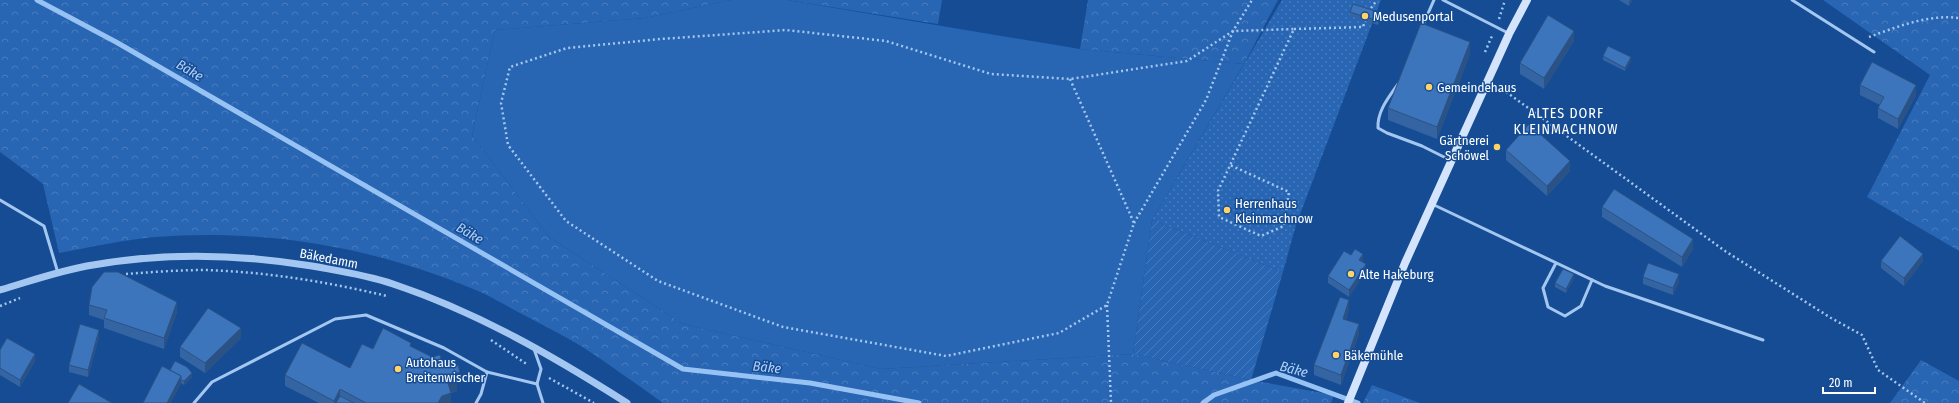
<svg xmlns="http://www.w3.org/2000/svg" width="1959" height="403" viewBox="0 0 1959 403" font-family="'Fira Sans Condensed',sans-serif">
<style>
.grass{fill:#2865b3}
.forest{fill:url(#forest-crowns)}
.park{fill:url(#park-dots)}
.garden{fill:url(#garden-furrows)}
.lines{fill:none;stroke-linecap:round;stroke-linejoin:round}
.stream{stroke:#97c2f4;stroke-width:5}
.path{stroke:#a4c7f1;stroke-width:2.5;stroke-dasharray:2 3;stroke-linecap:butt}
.service{stroke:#a4c7f1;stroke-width:3}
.tertiary{stroke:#a4c7f1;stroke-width:7}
.secondary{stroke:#d3e4fc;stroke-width:8}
.wall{fill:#3465a2}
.shaded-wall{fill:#2b5284}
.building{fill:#3d75bc;stroke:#2b5284}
.poi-dot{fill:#ffd365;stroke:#154c94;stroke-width:1.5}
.labels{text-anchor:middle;stroke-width:3;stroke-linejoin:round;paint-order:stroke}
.poi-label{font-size:13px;fill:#fff;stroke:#154c94;text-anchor:start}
.street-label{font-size:13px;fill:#fff;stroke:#154c94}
.water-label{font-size:14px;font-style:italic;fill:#b1d1f8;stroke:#154c94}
.neighbourhood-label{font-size:14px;letter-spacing:1px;fill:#fff;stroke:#154c94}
</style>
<defs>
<pattern id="forest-crowns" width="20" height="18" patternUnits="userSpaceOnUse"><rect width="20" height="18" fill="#2865b3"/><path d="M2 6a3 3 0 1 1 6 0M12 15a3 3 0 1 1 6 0" fill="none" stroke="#487cbe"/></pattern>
<pattern id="park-dots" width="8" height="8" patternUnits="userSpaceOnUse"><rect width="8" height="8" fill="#2865b3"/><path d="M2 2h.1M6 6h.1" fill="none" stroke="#487cbe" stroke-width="1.8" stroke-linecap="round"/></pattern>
<pattern id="garden-furrows" width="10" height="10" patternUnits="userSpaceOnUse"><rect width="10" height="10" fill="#2865b3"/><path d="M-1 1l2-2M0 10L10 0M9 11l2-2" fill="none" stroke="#487cbe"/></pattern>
</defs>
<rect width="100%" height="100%" fill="#154c94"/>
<path class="grass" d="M731,0H787L1080,49L1244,64L1152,220L1133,354L881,369L683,324L549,237L472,135L495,30L645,18Z"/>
<g class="forest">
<path d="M0,0H731L645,18L495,30L472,135L549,237L683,324L881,369L1133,354L1251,380L1334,395L1331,403H663C636,384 609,364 581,346C561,334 539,323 518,312C505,305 492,297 478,291C378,248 264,228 155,237C123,240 91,247 59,253L43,184L0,152Z"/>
<path d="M787,0H942L938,24Z"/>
<path d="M1088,0H1278L1244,64L1080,49Z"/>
<path d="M1823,0H1959V251L1867,197L1930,75Z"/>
<path d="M1921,360L1959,381V403H1890Z"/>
<path d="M1372,385L1420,403H1363Z"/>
</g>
<path class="park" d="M1282,0H1381L1296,225L1283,272L1152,220Z"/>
<path class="garden" d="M1152,220L1283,272L1251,380L1133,354Z"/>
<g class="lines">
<g class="stream">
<path d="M37,0L116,42L683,369L810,383L919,403"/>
<path d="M1203,403L1214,395L1276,373L1358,403"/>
</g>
<g class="path">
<path d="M1368,12L1377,0"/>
<path d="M1499,19L1505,0"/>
<path d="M1294,29L1363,27L1365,21"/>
<path d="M1869,37C1897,27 1928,14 1959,18"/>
<path d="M1485,52L1492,36"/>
<path d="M1070,79L1134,223L1107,305L1059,333L946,356L783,327L658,281L566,221L508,145L501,103L510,67L567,48L661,39L786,30L886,41L991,74L1070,79L1187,61L1233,31L1252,0"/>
<path d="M1498,86L1725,251L1831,318L1862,335L1878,370L1925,403"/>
<path d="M1134,223L1206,100L1233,31L1294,29L1218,191L1219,217L1261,236L1284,226L1289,192L1230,165"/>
<path d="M126,274C152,272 179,270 206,270C267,272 328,282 387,296"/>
<path d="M1107,305L1111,403"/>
<path d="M0,306L20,298"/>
<path d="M491,340L528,365"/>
<path d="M549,378L594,403"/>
</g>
<g class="service">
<path d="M1443,0L1508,33"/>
<path d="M1792,0L1874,52"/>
<path d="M1422,27L1434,0"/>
<path d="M1398,84C1389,97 1377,111 1378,128L1387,133L1422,146L1450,160"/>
<path d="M0,200L44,226L58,273"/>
<path d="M1432,204L1605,286L1763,340"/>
<path d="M1556,263L1543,288L1548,307L1565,316L1581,306L1592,280"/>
<path d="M534,349L541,369L537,384L543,403"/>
<path d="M487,372L537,384"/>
<path d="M194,403L212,382L335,319L366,315L444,348L487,372L481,394L476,403"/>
</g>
<path class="tertiary" d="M0,290C31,281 61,270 93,265C166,252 239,254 312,266C339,271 367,275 393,284C477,312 553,356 627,403"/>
<path class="secondary" d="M1348,403L1405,263L1509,34L1527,0"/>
</g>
<g class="wall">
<path d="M1619,0H1632L1629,6Z"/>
<path d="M1350,12L1381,16L1378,25L1350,16Z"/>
<path d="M1574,41L1544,89L1520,74V63Z"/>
<path d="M1470,54L1437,139L1388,120V108Z"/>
<path d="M1603,56L1631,61L1625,71L1603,60Z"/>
<path d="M1860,85L1916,95L1898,129L1878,118V108L1880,105L1860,95Z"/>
<path d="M1506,150L1570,171L1547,196L1506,160Z"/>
<path d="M1602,207L1693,249L1682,267L1602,217Z"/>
<path d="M1351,255L1363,261L1362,262L1366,271L1349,297L1328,283V276Z"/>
<path d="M1881,261H1923L1904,286L1881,268Z"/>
<path d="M1643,277L1679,282L1673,295L1643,284Z"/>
<path d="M1574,278L1566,293L1555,287V283Z"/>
<path d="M89,305L177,312L164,349L104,328V320L89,315Z"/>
<path d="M1349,310L1346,320L1359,334L1341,385L1314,375V365Z"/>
<path d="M99,337L88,377L69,372V365Z"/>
<path d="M241,338L205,373L180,357V347Z"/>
<path d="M411,347L443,365L453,367L460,382L457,383V391L451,393V403H319L285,386V375L350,368L373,349Z"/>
<path d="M0,350L35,361L20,387L0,375Z"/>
<path d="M170,370L192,377L184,385L181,383Z"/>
</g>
<g class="shaded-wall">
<path d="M1630,0H1632L1629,6V2Z"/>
<path d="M1381,13V16L1378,25V21Z"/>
<path d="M1574,31V41L1544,89V78Z"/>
<path d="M1470,42V54L1437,139V127Z"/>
<path d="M1631,57V61L1625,71V68Z"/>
<path d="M1916,85V95L1898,129V119Z"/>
<path d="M1570,161V171L1547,196V186Z"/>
<path d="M1693,239V249L1682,267V257Z"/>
<path d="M1363,254V261L1359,267V260Z"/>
<path d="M1923,254V261L1904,286V278Z"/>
<path d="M1366,264V271L1349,297V290Z"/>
<path d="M1574,274V278L1566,293V289Z"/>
<path d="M1679,274V282L1673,295V288Z"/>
<path d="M1349,300V310L1343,329V319Z"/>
<path d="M177,302V312L164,349V338Z"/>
<path d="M1359,324V334L1341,385V375Z"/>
<path d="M241,328V338L205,373V363Z"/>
<path d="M99,330V337L88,377V370Z"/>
<path d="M35,354V361L20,387V380Z"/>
<path d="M460,372V382L457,383V391L448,393V383L455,374Z"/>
<path d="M192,373V377L184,385V381Z"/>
<path d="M181,376V384L171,403H167Z"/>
<path d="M340,389V399L338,403H334V401Z"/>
<path d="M451,393V403H438L442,396Z"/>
</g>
<g class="building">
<path d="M1353,4L1381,13L1378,21L1350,12Z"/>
<path d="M1548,15L1574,31L1544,78L1520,63Z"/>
<path d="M1421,23L1470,42L1437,127L1388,108Z"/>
<path d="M1608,46L1631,57L1625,68L1603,56Z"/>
<path d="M1872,62L1916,85L1898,119L1878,108L1884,97L1860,85Z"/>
<path d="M1529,124L1570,161L1547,186L1506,150Z"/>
<path d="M1614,189L1693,239L1682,257L1602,207Z"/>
<path d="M1900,236L1923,254L1904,278L1881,261Z"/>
<path d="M1355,249L1363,254L1359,260L1366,264L1349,290L1328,276L1344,251L1351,255Z"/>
<path d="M1648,263L1679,274L1673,288L1643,277Z"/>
<path d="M1563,269L1574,274L1566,289L1555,283Z"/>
<path d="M104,272H118L177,302L164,338L104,318L107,310L89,305L92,287Z"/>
<path d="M1340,297L1349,300L1343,319L1359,324L1341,375L1314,365Z"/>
<path d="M208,308L241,328L205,363L180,347Z"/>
<path d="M80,324L99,330L88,370L69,365Z"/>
<path d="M383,328L411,343L410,346L432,357L440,355L443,365L451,362L453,367L458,365L460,372L455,374L457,381L448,383L451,393L442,396L438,403H366L340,389L334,401L285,375L302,343L350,368L362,344L373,349Z"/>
<path d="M7,338L35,354L20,380L0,368V350Z"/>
<path d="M175,361L187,367L192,373L184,381L181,380V376L170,370Z"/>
<path d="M162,366L181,376L167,403H143Z"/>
<path d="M79,384L112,403H68Z"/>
<path d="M340,396L354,403H336Z"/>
</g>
<g class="poi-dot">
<circle cx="1365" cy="16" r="4"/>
<circle cx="1429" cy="87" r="4"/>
<circle cx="1497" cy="147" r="4"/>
<circle cx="1227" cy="210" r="4"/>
<circle cx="1351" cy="274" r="4"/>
<circle cx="1336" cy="355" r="4"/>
<circle cx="398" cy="369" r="4"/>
</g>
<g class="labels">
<g class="poi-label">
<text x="1373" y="21">Medusenportal</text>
<text x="1437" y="92">Gemeindehaus</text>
<text x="1489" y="145" text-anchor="end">Gärtnerei<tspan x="1489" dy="15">Schöwel</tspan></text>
<text x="1235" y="208">Herrenhaus<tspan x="1235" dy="15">Kleinmachnow</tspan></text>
<text x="1359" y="279">Alte Hakeburg</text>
<text x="1344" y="360">Bäkemühle</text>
<text x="406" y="367">Autohaus<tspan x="406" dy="15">Breitenwischer</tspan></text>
</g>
<g class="street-label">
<text transform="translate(329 258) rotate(11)" y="5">Bäkedamm</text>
</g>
<g class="water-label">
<text transform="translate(190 70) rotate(30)" y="5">Bäke</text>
<text transform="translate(470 233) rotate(30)" y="5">Bäke</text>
<text transform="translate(767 367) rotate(6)" y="5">Bäke</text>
<text transform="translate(1294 369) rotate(15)" y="5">Bäke</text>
</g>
<g class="neighbourhood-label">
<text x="1566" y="118">ALTES DORF<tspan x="1566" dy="16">KLEINMACHNOW</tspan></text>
</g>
</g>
<path d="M1823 387v6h52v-6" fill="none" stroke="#ffffff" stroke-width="2"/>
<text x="1829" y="387" font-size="12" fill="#ffffff" stroke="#154c94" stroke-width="3" paint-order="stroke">20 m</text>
</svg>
